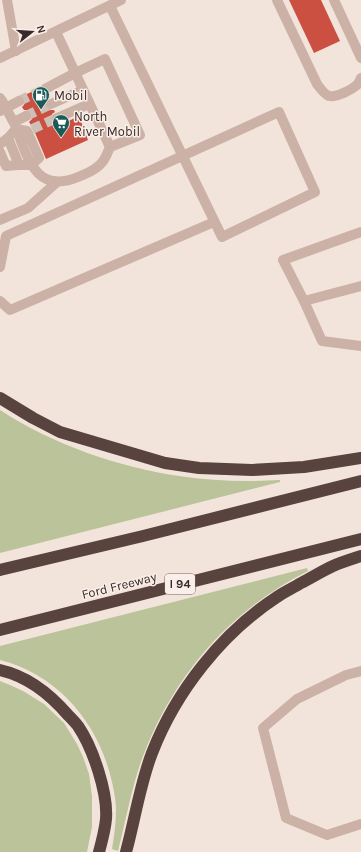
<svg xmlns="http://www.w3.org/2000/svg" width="361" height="852" viewBox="0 0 361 852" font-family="Karla,sans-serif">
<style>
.green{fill:#bbc39a}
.building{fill:#cb5041}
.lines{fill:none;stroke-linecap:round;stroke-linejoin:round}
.minor-tunnel{stroke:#cebfb7;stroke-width:10;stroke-dasharray:10 5;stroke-linecap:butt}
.minor{stroke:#ccb2a6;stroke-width:10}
.highway{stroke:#59433e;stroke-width:12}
.labels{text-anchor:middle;stroke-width:3;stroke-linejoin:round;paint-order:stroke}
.shield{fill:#faefe8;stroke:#726562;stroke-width:1}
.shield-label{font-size:12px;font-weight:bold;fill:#382a28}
.poi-label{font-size:13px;fill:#382a28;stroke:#faefe8;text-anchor:start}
.street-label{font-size:13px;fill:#382a28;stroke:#faefe8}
</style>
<rect width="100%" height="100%" fill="#f3e4db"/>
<g class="green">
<path d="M0,410C52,444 118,467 179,476C212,481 246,482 280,480V482L0,553Z"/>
<path d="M307,568L308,571C234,608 179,669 147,746C133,779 127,816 118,851L112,849C114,836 116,823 116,810C116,801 114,791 112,782C99,724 59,675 0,660V646Z"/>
<path d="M0,681L10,685L23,691L44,704L64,723L77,744L83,757L89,774L92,796V827L87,852H0Z"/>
</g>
<g class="building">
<path d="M289,0H321L340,41L314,53Z"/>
<path d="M39,88V92L41,94L44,95H47L49,98L46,100L45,103V107L50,110H54L55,112L52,114L51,117V120L53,123L56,124H60V125L79,116L88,140L46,159L33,128L29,122L32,119V113L29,110H24L22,107L24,105L25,102V98L23,96Z"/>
</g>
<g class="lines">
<g class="minor-tunnel">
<path d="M19,101L45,89"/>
<path d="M26,116L51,104"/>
<path d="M32,129L57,118"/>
</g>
<g class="minor">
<path d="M7,0L16,51"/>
<path d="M277,0L317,84C320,88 324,94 329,96C336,98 353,89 358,84C359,82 360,80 361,78"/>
<path d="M334,0L361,58"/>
<path d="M0,58L121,0"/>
<path d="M45,89L75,73L105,59L140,135L110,147"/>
<path d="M0,98C3,101 4,105 6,108C9,114 12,119 15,125C27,156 35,195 78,177C88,173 100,168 105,158C107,155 108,151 110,147L56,32"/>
<path d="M51,104L83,90"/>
<path d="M0,111L19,101"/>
<path d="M57,118L89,104"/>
<path d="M14,122L26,116"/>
<path d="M16,129L27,131L39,158L31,165H19L8,138Z"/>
<path d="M0,144L8,138"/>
<path d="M0,152L6,166L19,165"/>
<path d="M0,220L28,208L57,182"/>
<path d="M361,232L283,260L304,301L322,341L361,346"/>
<path d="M0,267L6,236L279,112L315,192L222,237C184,160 147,83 110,6"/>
<path d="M0,301L10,310L214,222"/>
<path d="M304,301L361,286"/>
<path d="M361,671L346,675L297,699L263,728L286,818L327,835L361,824"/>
</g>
<g class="highway">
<path d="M0,398L33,418L60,432L165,463L199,468L252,470L304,467L361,458"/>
<path d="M0,570L143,536L361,481"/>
<path d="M0,630L361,539"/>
<path d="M0,670C27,676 50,694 68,715C71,718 75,722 78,726C93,748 108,793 106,819C105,830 102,841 99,852"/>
<path d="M126,852C135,819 140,784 152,753C176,691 222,633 277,597C284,592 293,588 301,583C311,578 322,571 333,566C342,562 352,559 361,556"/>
</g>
</g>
<defs>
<g id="fuel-pin" transform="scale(0.9)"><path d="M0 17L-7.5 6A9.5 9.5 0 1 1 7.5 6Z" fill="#1b5b57" stroke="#faefe8"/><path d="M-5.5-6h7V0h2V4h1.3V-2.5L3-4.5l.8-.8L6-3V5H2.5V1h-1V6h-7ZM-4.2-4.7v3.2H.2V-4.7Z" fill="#fff"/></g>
<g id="supermarket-pin" transform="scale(0.9)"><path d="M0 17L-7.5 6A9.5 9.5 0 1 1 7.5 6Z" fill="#1b5b57" stroke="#faefe8"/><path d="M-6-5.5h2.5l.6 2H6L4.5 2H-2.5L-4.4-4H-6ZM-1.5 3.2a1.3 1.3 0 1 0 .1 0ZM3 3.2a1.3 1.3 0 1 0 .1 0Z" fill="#fff"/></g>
</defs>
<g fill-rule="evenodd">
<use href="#fuel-pin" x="41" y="95"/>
<use href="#supermarket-pin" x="61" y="123"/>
</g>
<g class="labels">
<rect class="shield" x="165" y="574" width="30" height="20" rx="3"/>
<g class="shield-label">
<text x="180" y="588">I 94</text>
</g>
<g class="poi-label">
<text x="54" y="100">Mobil</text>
<text x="74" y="121">North<tspan x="74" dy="15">River Mobil</tspan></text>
</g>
<g class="street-label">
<text transform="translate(119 585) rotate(-14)" y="5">Ford Freeway</text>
</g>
</g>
<g transform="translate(32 32) rotate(73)" stroke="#faefe8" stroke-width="3" paint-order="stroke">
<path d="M0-3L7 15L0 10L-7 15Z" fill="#382a28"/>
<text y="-6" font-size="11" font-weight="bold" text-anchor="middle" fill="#382a28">N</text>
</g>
</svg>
